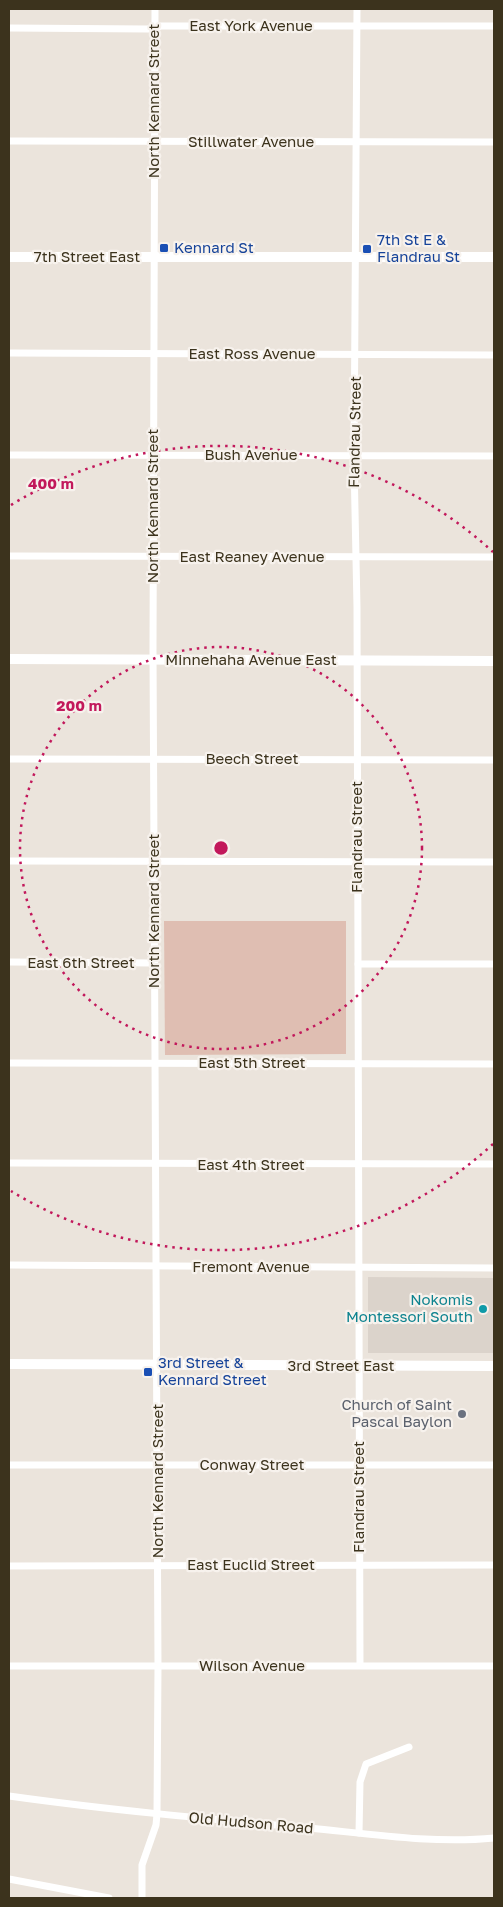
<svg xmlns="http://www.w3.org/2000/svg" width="503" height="1907" viewBox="0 0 503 1907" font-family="'Golos Text',sans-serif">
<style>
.built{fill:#dbd3cb}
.green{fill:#dfbeb2}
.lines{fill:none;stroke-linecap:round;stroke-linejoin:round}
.street{stroke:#fff;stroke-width:7}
.secondary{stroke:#fff;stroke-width:10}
.ring{fill:none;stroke:#c2185b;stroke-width:2.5;stroke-dasharray:2.5 5}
.transit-dot{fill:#1a4fb4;stroke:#f7f2ed;stroke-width:2}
.culture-dot{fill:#0f9aa8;stroke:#f7f2ed;stroke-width:2}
.worship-dot{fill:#6b7280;stroke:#f7f2ed;stroke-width:2}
.labels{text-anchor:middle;stroke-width:4.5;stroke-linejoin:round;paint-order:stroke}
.street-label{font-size:15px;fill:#3c331d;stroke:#f7f2ed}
.transit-label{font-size:15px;fill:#164399;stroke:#f7f2ed;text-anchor:start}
.culture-label{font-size:15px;fill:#0d838f;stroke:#f7f2ed;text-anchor:end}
.worship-label{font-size:15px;fill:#5b616d;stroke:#f7f2ed;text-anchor:end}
.centre{fill:#c2185b;stroke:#f7f2ed;stroke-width:2.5}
.ring-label{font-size:15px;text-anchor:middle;font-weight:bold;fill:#c2185b;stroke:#f7f2ed;stroke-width:4.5;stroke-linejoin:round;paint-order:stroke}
</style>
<rect width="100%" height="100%" fill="#ebe4dc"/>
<path class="built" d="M368,1277L494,1278V1353H368Z"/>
<path class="green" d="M164,921H346V1054L165,1055Z"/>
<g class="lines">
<g class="street">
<path d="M357,9L354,462L357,607L360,1665"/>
<path d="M9,28L148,29L161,26H494"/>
<path d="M9,141L494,142"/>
<path d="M9,353L494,355"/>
<path d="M9,455L494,456"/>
<path d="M9,556L494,557"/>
<path d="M9,759L494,760"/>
<path d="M9,861L494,862"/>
<path d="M9,962L154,963"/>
<path d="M358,964H494"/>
<path d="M9,1063L494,1064"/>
<path d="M9,1163L494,1164"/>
<path d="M9,1265L494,1268"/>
<path d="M9,1465H494"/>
<path d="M9,1566L494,1565"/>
<path d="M9,1666H494"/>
<path d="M9,1796C109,1810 209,1819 310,1828C370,1834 434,1844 494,1838"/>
<path d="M359,1833L360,1782L366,1764L409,1747"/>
<path d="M9,1879L109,1898"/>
<path d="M142,1898V1865L156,1825L157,1814L158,1666L153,651L155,9"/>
</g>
<g class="secondary">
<path d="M9,257H494"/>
<path d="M9,659L494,661"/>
<path d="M9,1364L494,1366"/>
</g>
</g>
<g class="ring">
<circle cx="221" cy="848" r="201"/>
<path d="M493 1144A402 402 0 0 1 11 1191M11 505A402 402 0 0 1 493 552"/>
</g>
<g class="transit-dot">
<rect x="159" y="243" width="10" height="10" rx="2.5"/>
<rect x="362" y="244" width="10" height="10" rx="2.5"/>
<rect x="143" y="1367" width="10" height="10" rx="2.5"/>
</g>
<circle class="culture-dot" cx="483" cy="1309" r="5"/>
<circle class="worship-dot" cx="462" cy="1414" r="5"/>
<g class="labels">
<g class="street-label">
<text x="251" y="31">East York Avenue</text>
<text transform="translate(154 101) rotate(-90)" y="5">North Kennard Street</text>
<text x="251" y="147">Stillwater Avenue</text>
<text x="87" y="262">7th Street East</text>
<text x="252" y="359">East Ross Avenue</text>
<text transform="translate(355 432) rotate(-89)" y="5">Flandrau Street</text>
<text x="251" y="460">Bush Avenue</text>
<text transform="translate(153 506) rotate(-90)" y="5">North Kennard Street</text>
<text x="252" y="562">East Reaney Avenue</text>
<text x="251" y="665">Minnehaha Avenue East</text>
<text x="252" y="764">Beech Street</text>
<text transform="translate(357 837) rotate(-90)" y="5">Flandrau Street</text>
<text transform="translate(154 911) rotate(-90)" y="5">North Kennard Street</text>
<text x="81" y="968">East 6th Street</text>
<text x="252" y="1068">East 5th Street</text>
<text x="251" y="1170">East 4th Street</text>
<text x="251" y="1272">Fremont Avenue</text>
<text x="341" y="1371">3rd Street East</text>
<text x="252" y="1470">Conway Street</text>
<text transform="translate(158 1481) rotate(-90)" y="5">North Kennard Street</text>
<text transform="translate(359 1497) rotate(-90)" y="5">Flandrau Street</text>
<text x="251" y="1570">East Euclid Street</text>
<text x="252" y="1671">Wilson Avenue</text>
<text transform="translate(251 1823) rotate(5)" y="5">Old Hudson Road</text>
</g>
<g class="transit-label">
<text x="377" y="245">7th St E &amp;<tspan x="377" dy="17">Flandrau St</tspan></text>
<text x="174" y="253">Kennard St</text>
<text x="158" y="1368">3rd Street &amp;<tspan x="158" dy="17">Kennard Street</tspan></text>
</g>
<g class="culture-label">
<text x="473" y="1305">Nokomis<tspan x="473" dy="17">Montessori South</tspan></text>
</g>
<g class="worship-label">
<text x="452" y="1410">Church of Saint<tspan x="452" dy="17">Pascal Baylon</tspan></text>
</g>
</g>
<circle cx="221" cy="848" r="8" class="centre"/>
<g class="ring-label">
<text x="51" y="489">400 m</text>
<text x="79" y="711">200 m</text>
</g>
<rect width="503" height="1907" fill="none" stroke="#3c331d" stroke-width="20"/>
</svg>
